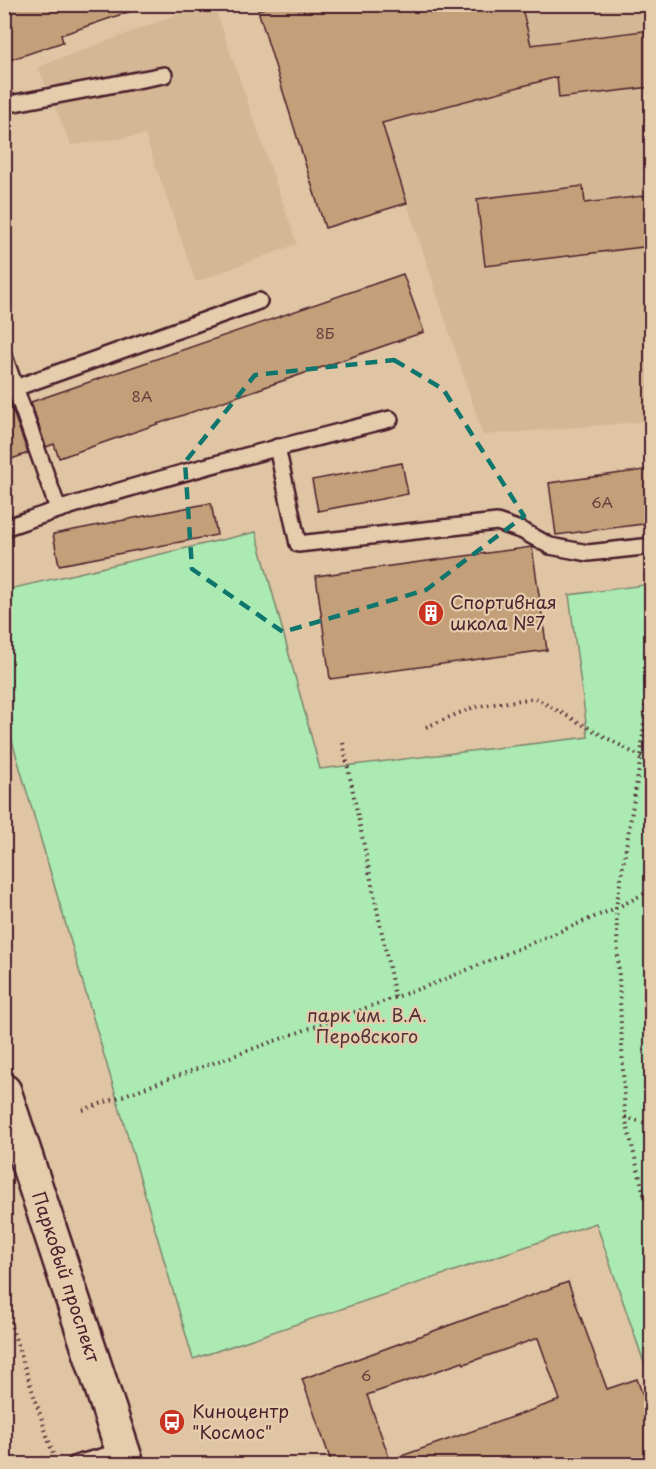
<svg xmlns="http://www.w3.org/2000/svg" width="656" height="1469" viewBox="0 0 656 1469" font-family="'Playpen Sans',sans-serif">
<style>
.built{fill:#d4b795}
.green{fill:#abeab2;stroke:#7a846e;stroke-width:1.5}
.building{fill:#c3a079;stroke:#4a1f2b;stroke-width:1.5;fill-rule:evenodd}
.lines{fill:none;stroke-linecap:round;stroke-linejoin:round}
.service-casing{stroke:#4a1f2b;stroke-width:20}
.secondary-casing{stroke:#4a1f2b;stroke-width:38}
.path{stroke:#4a1f2b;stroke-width:4;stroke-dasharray:1.5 4.5;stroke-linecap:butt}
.service{stroke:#e5ccad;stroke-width:15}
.secondary{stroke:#e5ccad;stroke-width:33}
.marked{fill:none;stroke:#0f766e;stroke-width:4.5;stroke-dasharray:12 8;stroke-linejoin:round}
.labels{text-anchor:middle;stroke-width:4.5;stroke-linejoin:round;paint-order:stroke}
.number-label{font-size:15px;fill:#683f3e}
.poi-label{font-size:18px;fill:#4a1f2b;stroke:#e5ccad;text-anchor:start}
.park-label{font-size:18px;fill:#543338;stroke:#e5ccad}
.street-label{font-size:18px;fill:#4a1f2b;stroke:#e5ccad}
</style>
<rect width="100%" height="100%" fill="#e0c5a4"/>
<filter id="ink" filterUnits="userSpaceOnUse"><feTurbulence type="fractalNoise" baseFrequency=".0167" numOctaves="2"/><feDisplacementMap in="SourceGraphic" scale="12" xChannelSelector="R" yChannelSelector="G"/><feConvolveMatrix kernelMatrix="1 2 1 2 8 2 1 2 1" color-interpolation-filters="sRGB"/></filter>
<g filter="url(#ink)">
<g class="built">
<path d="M202,5H214L297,244L196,282L145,135L71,145L38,67Z"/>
<path d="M346,5H651V421L483,435L407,203Z"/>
</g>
<path class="green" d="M256,532L320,769L588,737L569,595L651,584V1383L596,1223L193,1359L5,717V590Z"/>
<g class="building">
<path d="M4,4H136L137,9L61,35L63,42L4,62Z"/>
<path d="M278,4H521L531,45L651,30V87L559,98L557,77L382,123L407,203L325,228L258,10Z"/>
<path d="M583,186L585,203L651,195V246L485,266L477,199Z"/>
<path d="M403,274L424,332L59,458L54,444L46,447L31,402Z"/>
<path d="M12,409L28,453L4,462V411Z"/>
<path d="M402,463L408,494L318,511L312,480Z"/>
<path d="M651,469V523L556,535L549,483Z"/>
<path d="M211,503L217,535L59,565L53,534Z"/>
<path d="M532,547L547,650L330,679L316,576Z"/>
<path d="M568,1282L607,1389L637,1379L651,1419V1464H332L302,1379ZM538,1338L560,1400L390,1460L367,1395L463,1362L464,1364Z"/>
</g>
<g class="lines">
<g class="service-casing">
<g id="service">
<path d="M4,105L164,75"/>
<path d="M4,356L58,509"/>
<path d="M15,388L259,301"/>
<path d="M277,447L298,544L497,522L523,531L550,546L588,553L652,546"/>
<path d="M4,528C130,484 261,452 390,419"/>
<path d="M76,1464L123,1451"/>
</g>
</g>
<g class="secondary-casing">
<g id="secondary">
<path id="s1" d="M4,1091L127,1464"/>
</g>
</g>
<g class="path">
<path d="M652,628L641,757L616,908L625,1117L652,1227"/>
<path d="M426,727L474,707L535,698L641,757L652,765"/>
<path d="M343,743L395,997"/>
<path d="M83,1110L438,982L616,908L652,890"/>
<path d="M625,1117L652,1125"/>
<path d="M4,1304L53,1454"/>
</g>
<use href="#service" class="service"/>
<use href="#secondary" class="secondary"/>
</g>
</g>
<path class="marked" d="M394,360L443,389L524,516L426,590L283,632L192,569L185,462L255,375Z"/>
<defs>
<g id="building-disc" transform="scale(1.35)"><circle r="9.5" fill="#c8321e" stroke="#e5ccad"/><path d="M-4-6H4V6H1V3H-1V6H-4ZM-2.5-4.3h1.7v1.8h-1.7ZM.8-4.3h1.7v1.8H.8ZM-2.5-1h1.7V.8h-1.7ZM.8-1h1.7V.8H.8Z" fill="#fff"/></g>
<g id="bus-disc" transform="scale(1.35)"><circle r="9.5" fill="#c8321e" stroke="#e5ccad"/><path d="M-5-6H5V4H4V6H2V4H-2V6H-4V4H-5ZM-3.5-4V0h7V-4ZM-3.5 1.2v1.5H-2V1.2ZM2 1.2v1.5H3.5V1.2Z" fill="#fff"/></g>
</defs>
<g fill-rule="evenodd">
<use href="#building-disc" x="431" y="613"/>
<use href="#bus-disc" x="172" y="1422"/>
</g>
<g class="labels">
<g class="number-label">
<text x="325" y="339">8Б</text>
<text x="142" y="402">8А</text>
<text x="602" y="508">6А</text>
<text x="366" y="1381">6</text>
</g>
<g class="poi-label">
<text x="450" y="609">Спортивная<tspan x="450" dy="21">школа №7</tspan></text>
<text x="192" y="1418">Киноцентр<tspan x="192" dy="21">"Космос"</tspan></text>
</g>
<g class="park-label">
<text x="367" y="1022">парк им. В.А.<tspan x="367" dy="21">Перовского</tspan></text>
</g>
<g class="street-label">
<text dy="6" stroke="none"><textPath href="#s1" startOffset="196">Парковый проспект</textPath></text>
</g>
</g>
<rect width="656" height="1469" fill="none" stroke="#e5ccad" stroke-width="24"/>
<rect x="12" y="12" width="632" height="1445" fill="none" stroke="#4a1f2b" stroke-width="2" filter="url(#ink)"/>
</svg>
